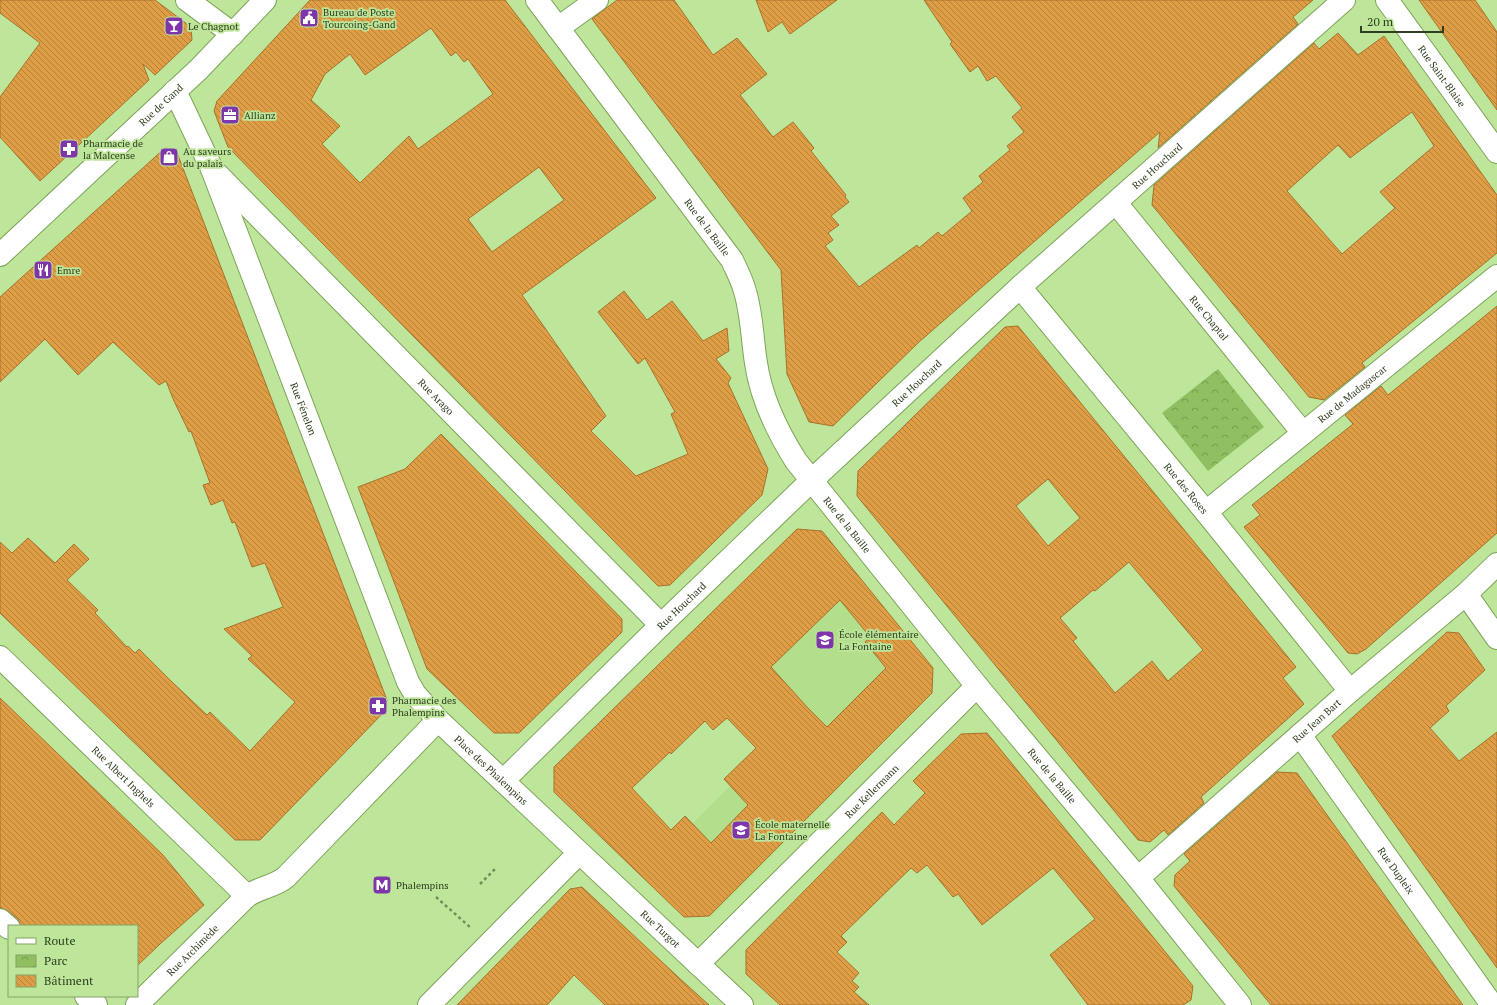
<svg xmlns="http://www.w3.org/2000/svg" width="1497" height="1005" viewBox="0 0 1497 1005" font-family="'PT Serif',serif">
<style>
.built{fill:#b3de8b}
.park{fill:url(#park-crowns)}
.building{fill:url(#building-back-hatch);stroke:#a7722b;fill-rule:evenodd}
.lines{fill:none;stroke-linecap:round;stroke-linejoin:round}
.minor-casing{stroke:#7ea35a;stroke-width:24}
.major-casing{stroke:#7ea35a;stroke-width:24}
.path{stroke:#718d59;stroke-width:2.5;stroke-dasharray:3 3;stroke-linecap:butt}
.minor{stroke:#fff;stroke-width:22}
.major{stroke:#fff;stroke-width:22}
.labels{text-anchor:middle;stroke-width:3.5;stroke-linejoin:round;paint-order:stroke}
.poi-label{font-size:10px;fill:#2e3e1f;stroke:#bee69a;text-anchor:start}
.street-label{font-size:10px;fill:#2e3e1f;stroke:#bee69a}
</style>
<defs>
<pattern id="park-crowns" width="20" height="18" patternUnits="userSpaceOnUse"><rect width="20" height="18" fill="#90bf61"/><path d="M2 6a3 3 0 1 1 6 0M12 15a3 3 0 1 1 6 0" fill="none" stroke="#769d4f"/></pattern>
<pattern id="building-back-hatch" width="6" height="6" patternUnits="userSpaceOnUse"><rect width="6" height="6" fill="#df9d46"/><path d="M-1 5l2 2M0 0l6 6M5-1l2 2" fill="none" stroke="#b5813a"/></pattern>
</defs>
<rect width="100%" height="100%" fill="#bee69a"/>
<path class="built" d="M797,529L822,531L933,668L816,760L841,786L711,917L684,916L641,875L787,729L712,613Z"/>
<path class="park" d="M1218,369L1264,427L1208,471L1162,413Z"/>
<g class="building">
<path d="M0,0H155L191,27L192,40L155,75L143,64L149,80L40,181L0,137V97L40,43L0,13Z"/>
<path d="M310,0H505L656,198L522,295L606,416L591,431L636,476L688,454L671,414L675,412L645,358L638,364L598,312L624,291L647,320L672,301L703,341L727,328L729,351L716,359L731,378L728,383L768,469L762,495L670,585L658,586L228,147L214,111L217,101ZM431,28L451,56L456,52L464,62L468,59L493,94L418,149L409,136L360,183L322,144L340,126L311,100L325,74L350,54L365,75ZM539,167L564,200L492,252L468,219Z"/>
<path d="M617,0H674L713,55L737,38L767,74L740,95L773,137L793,122L814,148L811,151L846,195L845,197L849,202L831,216L839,225L828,233L833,240L825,246L859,287L917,245L919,248L938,232L942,236L972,211L963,198L983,182L979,176L1010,150L1007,146L1024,132L1012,117L1022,108L996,76L987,81L978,66L970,72L950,44L952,42L924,0H1313L1293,17L1298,24L1158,148L1160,132L919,342L833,426L809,422L787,374L781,270L592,19Z"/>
<path d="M756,0H837L790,34L782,22L768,32Z"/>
<path d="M1419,0H1475L1497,32V110Z"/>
<path d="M1338,33L1358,55L1384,36L1497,195V253L1362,363L1365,367L1324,400L1309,397L1152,205L1154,185L1314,43L1319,49ZM1412,112L1434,146L1380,192L1395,208L1342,254L1287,191L1338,145L1350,158Z"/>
<path d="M165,148L176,150L387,700L384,712L260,840H235L0,613V542L12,553L28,538L55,563L74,544L89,559L67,580L98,610L95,613L127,647L128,646L135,653L139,649L171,681L207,715L210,712L250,751L295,702L248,659L252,656L224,629L283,607L265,563L252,567L235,522L232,523L223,500L211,505L203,485L210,483L191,431L189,432L174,401L166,381L159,385L113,342L78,375L45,339L0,382V297Z"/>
<path d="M1497,306V533L1366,649L1357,654L1348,653L1244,527L1260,515L1252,505L1353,424L1345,415L1381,386L1388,395Z"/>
<path d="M1018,326L1296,667L1283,678L1304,704L1201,797L1204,803L1168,835L1164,830L1150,842L1138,840L857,496L858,471L1005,327ZM1048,479L1080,518L1048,546L1016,506ZM1129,562L1203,650L1168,681L1152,661L1115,693L1073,641L1077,638L1060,618L1093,590L1095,591Z"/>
<path d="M441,434L622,619V632L519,733H494L427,669L358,487L405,469Z"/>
<path d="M797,529L822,531L933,668L932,693L709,916L684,917L554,792V767ZM840,600L870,637L865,642L886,668L827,727L807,707L771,667ZM727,718L756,748L724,779L748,805L711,843L685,816L671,830L632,788L670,752L671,754L705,721L713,730Z"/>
<path d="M1447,632L1459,633L1485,670L1446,706L1449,711L1430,728L1459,761L1497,732V968L1332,736Z"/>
<path d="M0,698L163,855L204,905L160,944L137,966V926H21L18,919L8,911L0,908Z"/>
<path d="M987,733L1193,986L1191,1000L1183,1005H1088L1050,955L1095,919L1053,868L982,925L958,894L953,897L927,865L917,873L911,868L841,936L847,942L837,952L859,973L852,981L859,987L854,992L869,1005H780L746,974V950L882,812L894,825L925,793L913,781L961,734Z"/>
<path d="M1277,772L1297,773L1463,1005H1271L1174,886L1175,875L1190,861L1184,854Z"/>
<path d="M582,887L677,976L709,1005H605L574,975L547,1005H457L570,889Z"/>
</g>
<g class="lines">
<g class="minor-casing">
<g id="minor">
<path d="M187,0L233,34"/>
<path id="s1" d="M537,0L732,260C736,269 741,278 744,288C752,312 752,338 756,363C761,398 777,431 796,461L977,686L1138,878L1240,1005"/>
<path id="s2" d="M1387,0L1497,152"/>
<path d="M558,28L597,0"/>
<path id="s3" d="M175,91L212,169L408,682L415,694L438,720"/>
<path id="s4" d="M218,175L661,625"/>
<path id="s5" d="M1116,203L1303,433"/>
<path id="s6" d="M1020,287L1206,512L1350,691"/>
<path id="s7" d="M1206,512L1497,276"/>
<path d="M1466,594L1497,638"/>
<path id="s8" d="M0,657L247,896"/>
<path id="s9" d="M1300,735L1492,1005"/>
<path id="s10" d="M503,781L661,625L811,481L1020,287L1344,0"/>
<path id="s11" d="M1138,878L1350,691L1466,594L1497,564"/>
<path d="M0,920L9,928"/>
<path id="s12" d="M698,964L977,686"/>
<path d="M86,996L96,1005"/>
<path id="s13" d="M137,1005L247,896C260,887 274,887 286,877L438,720L742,1005"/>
<path d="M429,1005L579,853"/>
</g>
</g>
<g class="major-casing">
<g id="major">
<path id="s14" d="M0,255L199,69L265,0"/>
</g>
</g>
<g class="path">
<path d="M480,884L496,868"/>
<path d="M436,897L471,928"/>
</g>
<use href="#minor" class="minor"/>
<use href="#major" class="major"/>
</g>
<defs>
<g id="civic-square" transform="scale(1)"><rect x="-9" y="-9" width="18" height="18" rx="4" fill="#7f36a8" stroke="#bee69a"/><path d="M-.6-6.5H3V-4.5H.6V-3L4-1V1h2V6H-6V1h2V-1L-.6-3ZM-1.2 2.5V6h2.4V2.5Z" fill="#fff"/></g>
<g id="bar-square" transform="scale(1)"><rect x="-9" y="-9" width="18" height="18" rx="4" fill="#7f36a8" stroke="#bee69a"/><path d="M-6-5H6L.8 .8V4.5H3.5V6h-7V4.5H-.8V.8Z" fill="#fff"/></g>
<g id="office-square" transform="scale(1)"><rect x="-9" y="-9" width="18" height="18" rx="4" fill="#7f36a8" stroke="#bee69a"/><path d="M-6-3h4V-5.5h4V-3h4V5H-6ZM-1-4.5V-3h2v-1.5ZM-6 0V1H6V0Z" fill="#fff"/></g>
<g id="pharmacy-square" transform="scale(1)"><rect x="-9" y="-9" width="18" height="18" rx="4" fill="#7f36a8" stroke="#bee69a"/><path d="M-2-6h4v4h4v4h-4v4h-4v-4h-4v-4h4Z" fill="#fff"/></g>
<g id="shop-square" transform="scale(1)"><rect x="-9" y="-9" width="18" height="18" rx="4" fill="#7f36a8" stroke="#bee69a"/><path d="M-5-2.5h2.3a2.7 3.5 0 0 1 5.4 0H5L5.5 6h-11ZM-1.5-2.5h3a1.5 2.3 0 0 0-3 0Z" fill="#fff"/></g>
<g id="restaurant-square" transform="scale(1)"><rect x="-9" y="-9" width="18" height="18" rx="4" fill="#7f36a8" stroke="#bee69a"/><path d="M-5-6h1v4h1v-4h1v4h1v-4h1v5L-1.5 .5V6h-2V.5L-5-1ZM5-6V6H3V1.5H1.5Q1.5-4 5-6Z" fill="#fff"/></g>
<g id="school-square" transform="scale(1)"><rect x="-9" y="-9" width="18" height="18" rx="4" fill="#7f36a8" stroke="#bee69a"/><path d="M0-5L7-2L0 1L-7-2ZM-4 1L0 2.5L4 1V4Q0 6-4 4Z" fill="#fff"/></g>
<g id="metro-square" transform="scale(1)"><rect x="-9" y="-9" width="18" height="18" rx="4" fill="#7f36a8" stroke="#bee69a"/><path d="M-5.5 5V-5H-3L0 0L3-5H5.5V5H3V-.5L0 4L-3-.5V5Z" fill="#fff"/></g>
</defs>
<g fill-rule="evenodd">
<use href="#civic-square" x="309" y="18"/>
<use href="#bar-square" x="174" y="26"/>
<use href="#office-square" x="230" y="115"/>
<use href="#pharmacy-square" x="69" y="149"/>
<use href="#shop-square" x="169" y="157"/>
<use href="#restaurant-square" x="43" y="270"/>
<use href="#school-square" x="825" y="640"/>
<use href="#pharmacy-square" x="378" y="706"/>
<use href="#school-square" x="741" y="830"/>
<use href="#metro-square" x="382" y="885"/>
</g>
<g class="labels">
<g class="poi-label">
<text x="323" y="16">Bureau de Poste<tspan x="323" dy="12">Tourcoing-Gand</tspan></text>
<text x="188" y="30">Le Chagnot</text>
<text x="244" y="119">Allianz</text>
<text x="83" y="147">Pharmacie de<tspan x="83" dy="12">la Malcense</tspan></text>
<text x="183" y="155">Au saveurs<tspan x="183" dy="12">du palais</tspan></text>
<text x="57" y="274">Emre</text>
<text x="839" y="638">École élémentaire<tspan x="839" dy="12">La Fontaine</tspan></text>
<text x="392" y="704">Pharmacie des<tspan x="392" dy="12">Phalempins</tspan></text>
<text x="755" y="828">École maternelle<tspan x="755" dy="12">La Fontaine</tspan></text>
<text x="396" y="889">Phalempins</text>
</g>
<g class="street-label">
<text dy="4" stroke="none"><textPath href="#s2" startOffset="94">Rue Saint-Blaise</textPath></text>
<text dy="4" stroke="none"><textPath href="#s14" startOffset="220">Rue de Gand</textPath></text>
<text dy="4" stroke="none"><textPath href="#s10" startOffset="898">Rue Houchard</textPath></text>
<text dy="4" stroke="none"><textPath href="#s1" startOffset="284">Rue de la Baille</textPath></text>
<text dy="4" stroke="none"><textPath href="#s5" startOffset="148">Rue Chaptal</textPath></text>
<text dy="4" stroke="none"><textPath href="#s10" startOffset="574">Rue Houchard</textPath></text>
<text dy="4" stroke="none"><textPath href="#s7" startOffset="188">Rue de Madagascar</textPath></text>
<text dy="4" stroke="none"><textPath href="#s4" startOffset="311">Rue Arago</textPath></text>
<text dy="4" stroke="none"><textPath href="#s3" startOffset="343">Rue Fénelon</textPath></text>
<text dy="4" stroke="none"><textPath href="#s6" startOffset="261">Rue des Roses</textPath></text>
<text dy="4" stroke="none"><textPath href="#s1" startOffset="620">Rue de la Baille</textPath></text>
<text dy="4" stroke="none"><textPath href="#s10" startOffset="250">Rue Houchard</textPath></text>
<text dy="4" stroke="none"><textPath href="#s11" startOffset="238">Rue Jean Bart</textPath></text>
<text dy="4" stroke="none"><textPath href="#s13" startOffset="490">Place des Phalempins</textPath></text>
<text dy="4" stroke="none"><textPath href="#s8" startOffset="172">Rue Albert Inghels</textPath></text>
<text dy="4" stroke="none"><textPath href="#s1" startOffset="944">Rue de la Baille</textPath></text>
<text dy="4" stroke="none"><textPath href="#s12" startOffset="245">Rue Kellermann</textPath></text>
<text dy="4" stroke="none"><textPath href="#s9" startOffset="166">Rue Dupleix</textPath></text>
<text dy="4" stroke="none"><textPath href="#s13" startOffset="722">Rue Turgot</textPath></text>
<text dy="4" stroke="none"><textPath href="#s13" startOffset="78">Rue Archimède</textPath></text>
</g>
</g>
<rect x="8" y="925" width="130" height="72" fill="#bee69a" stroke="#84a369"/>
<rect x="16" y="938" width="20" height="6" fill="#ffffff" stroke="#84a369"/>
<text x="44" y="945" font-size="12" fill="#2e3e1f">Route</text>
<rect x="16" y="955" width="20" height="12" fill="url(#park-crowns)" stroke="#84a369"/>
<text x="44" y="965" font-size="12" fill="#2e3e1f">Parc</text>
<rect x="16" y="975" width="20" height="12" fill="url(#building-back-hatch)" stroke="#84a369"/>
<text x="44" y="985" font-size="12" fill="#2e3e1f">Bâtiment</text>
<path d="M1361 26v6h82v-6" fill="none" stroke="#2e3e1f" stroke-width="2"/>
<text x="1367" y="26" font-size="12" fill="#2e3e1f" stroke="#bee69a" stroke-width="3" paint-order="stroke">20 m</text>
</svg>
